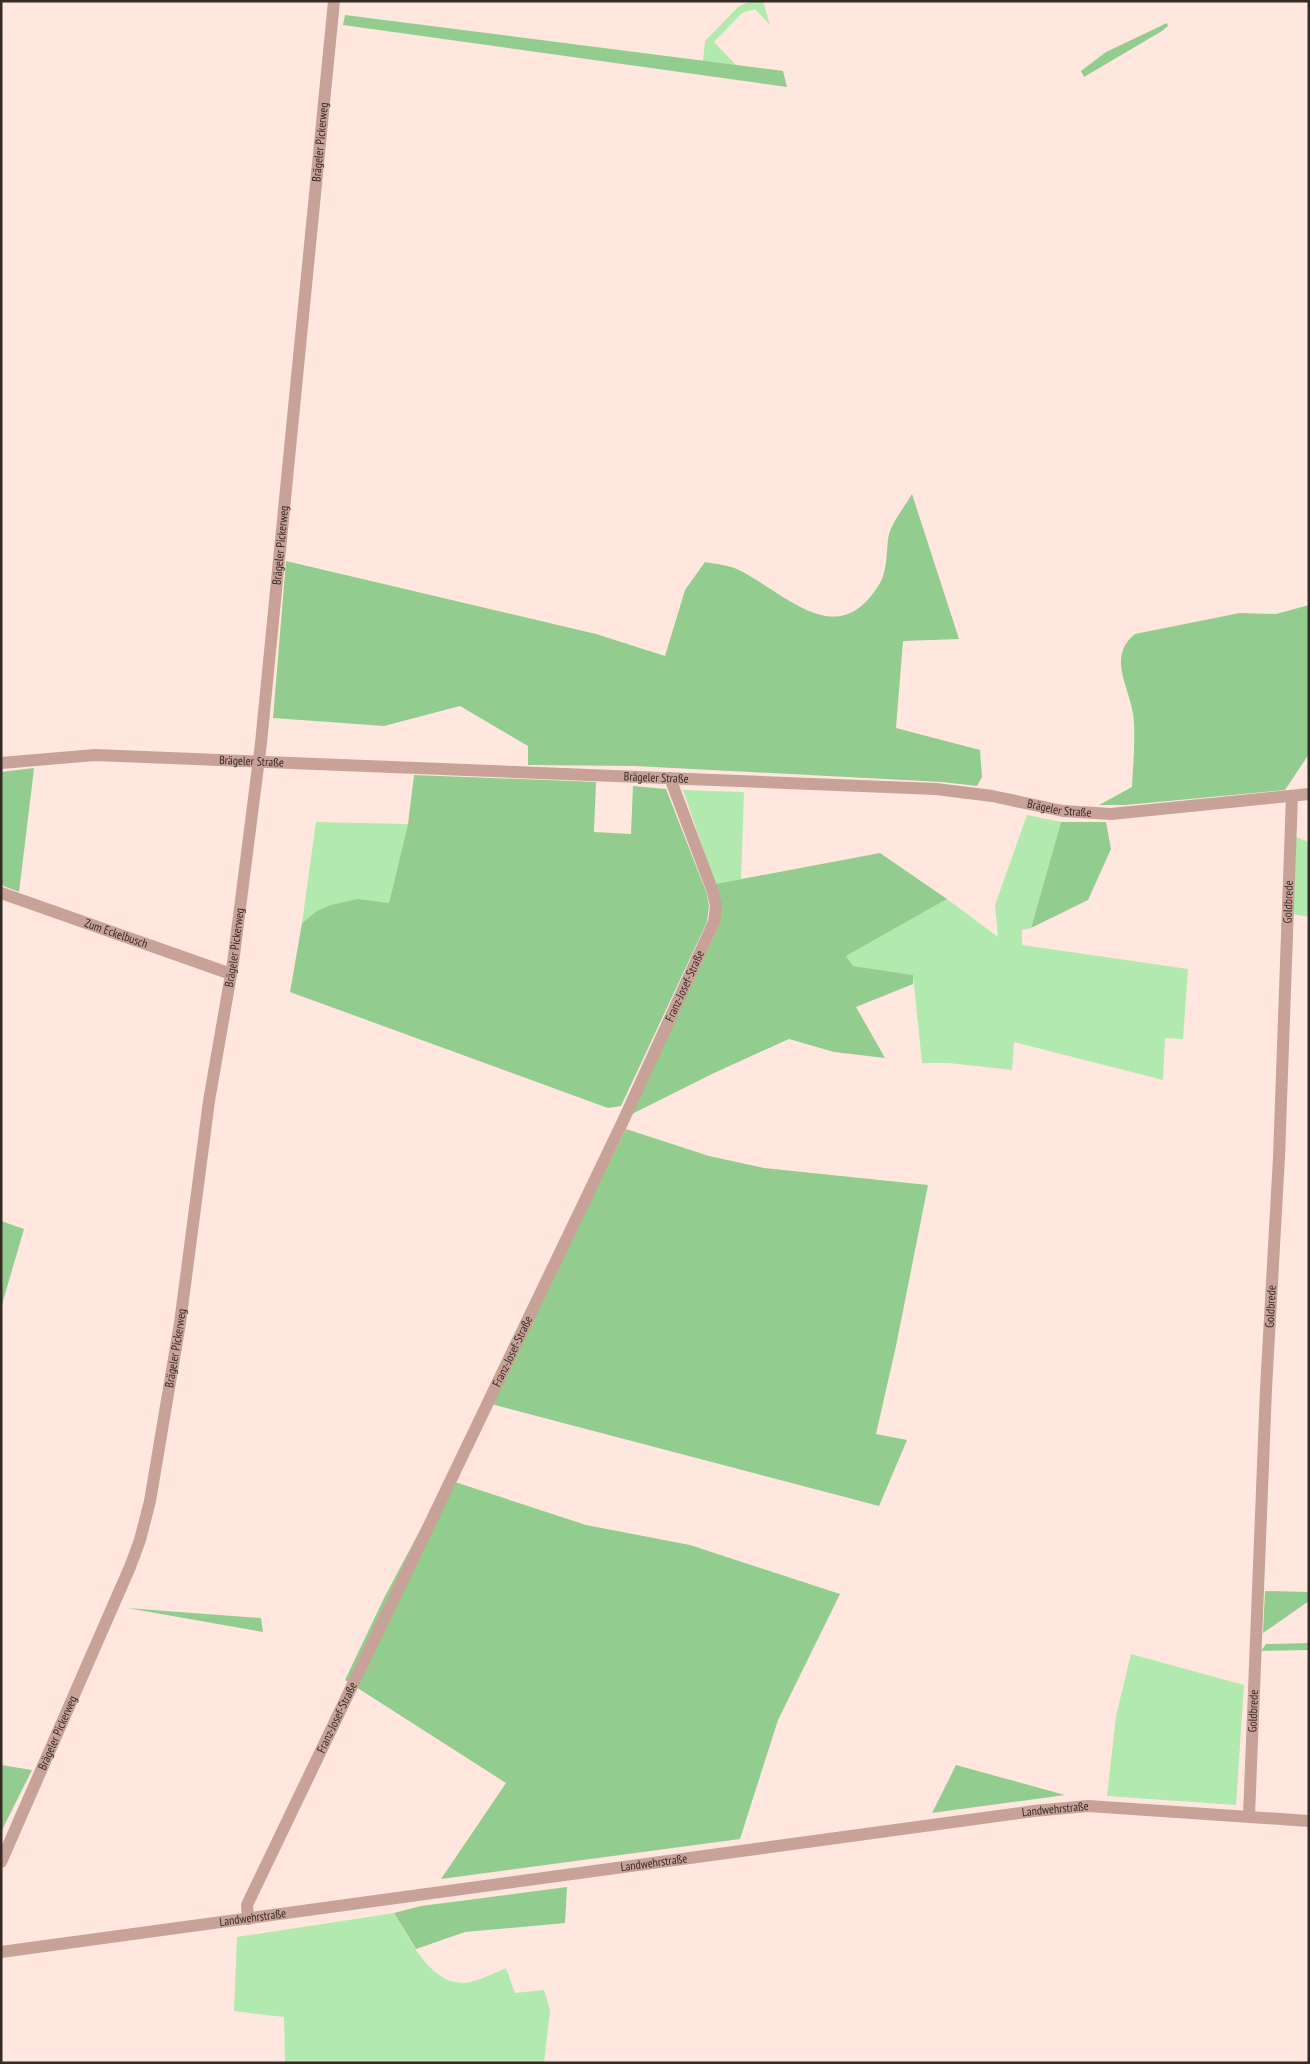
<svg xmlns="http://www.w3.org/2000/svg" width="1310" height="2064" viewBox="0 0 1310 2064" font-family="'PT Sans Narrow',sans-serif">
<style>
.green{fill:#b2e9ae}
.forest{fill:#93cc8f}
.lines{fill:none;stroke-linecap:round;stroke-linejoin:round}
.minor{stroke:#c8a299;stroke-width:12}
.labels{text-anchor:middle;stroke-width:5;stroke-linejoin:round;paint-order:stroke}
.street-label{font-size:12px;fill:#352a26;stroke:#fff}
</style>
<rect width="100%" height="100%" fill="#ffe7df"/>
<g class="green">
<path d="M750,1H763L770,25L755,9L742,13L714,42L736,65L703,61L705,41L738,7Z"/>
<path d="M683,790L744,792L741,879L715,884Z"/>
<path d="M1027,815L1061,822L1031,928L1022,930V945L1188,969L1183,1039L1165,1038L1163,1080L1014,1042L1012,1070L949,1063H922L913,975L853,966L846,956L947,899L998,937L995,905Z"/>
<path d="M316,822L408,824L389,903C354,899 330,899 302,923Z"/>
<path d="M1293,836L1309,842V917L1292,914Z"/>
<path d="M1131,1654L1244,1685L1236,1805L1107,1796L1116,1716Z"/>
<path d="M394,1913C410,1939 432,1990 470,1982C482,1979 495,1973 506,1968L515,1993L544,1990L550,2010L544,2063H285L284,2017L234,2011L237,1937Z"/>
</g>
<g class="forest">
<path d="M345,15L783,71L787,87L343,25Z"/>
<path d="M1167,23L1168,26L1162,31L1084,77L1081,71L1106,52Z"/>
<path d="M912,494L959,639L903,641L896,728L980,750L982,777L977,786L942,782L635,766L528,765V746L460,706L384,726L273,718L286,561L596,634L665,656L685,590L705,562C716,564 729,565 739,570C787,594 838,654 880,583C888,570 886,548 889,534C893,521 905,506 912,494Z"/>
<path d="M1309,605V754L1285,790L1126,805H1099L1132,787C1133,766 1135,745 1134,724C1134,692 1104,659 1135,634L1240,613L1276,614Z"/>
<path d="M34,768L33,777L19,892L1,885V772Z"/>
<path d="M414,775L596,782L594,832L631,834L633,786L666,789L707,894L709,906L707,922L621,1106L608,1108L290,992L302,923L317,911L331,905L358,899L389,903L408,824Z"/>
<path d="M1061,822H1106L1111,849L1088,900L1031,928Z"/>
<path d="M880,853L947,899L846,956L853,966L913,975V984L856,1007L885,1058L834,1052L789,1039L714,1073L630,1115L717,930L719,906L715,884Z"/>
<path d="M626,1129L709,1156L764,1168L928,1185L896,1346L876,1434L907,1440L879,1506L491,1404Z"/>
<path d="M1,1221L24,1229L1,1308Z"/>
<path d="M455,1482L586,1525L690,1545L840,1594L778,1720L740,1839L441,1879L506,1783L345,1680L385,1596L440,1493Z"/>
<path d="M1265,1591L1309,1592V1601L1263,1633Z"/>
<path d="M127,1608L261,1618L263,1632Z"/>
<path d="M1309,1643V1650L1261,1651L1266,1644Z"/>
<path d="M1,1765L32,1770L1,1832Z"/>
<path d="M956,1765L1065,1795L932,1813Z"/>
<path d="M567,1887L565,1923L465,1932L416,1949L394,1913L421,1906Z"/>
</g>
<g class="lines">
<g class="minor">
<path id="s1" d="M1,763L95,755L936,789L992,796L1063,811L1111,814L1309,794"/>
<path id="s2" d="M1,893L231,974"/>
<path id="s3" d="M1249,1816L1266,1389L1279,1157L1292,796"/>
<path id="s4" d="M1,1862L130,1567L140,1540L150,1501L180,1323L209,1101L233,963L261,743L334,1"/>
<path id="s5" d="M248,1919L247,1905L624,1119L714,922L716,906L713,892L670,778"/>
<path id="s6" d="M1,1952L1034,1811L1088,1806L1309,1821"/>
</g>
</g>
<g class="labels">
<g class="street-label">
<text dy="4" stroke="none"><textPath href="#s4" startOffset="1761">Brägeler Pickerweg</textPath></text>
<text dy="4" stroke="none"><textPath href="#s4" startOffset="1356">Brägeler Pickerweg</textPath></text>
<text dy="4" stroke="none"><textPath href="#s1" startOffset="251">Brägeler Straße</textPath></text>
<text dy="4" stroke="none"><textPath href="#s1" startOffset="656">Brägeler Straße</textPath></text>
<text dy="4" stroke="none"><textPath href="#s1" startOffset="1061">Brägeler Straße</textPath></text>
<text dy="4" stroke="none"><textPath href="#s3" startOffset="915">Goldbrede</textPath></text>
<text dy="4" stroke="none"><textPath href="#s2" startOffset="122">Zum Eckelbusch</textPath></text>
<text dy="4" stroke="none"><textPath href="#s4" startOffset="951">Brägeler Pickerweg</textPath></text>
<text dy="4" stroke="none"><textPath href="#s5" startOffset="1032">Franz-Josef-Straße</textPath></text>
<text dy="4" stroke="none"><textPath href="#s3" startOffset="510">Goldbrede</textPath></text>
<text dy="4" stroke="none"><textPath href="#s4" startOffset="546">Brägeler Pickerweg</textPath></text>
<text dy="4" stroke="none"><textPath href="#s5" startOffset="628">Franz-Josef-Straße</textPath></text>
<text dy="4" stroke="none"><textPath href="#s3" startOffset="105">Goldbrede</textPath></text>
<text dy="4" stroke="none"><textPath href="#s5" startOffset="222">Franz-Josef-Straße</textPath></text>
<text dy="4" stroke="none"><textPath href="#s4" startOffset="141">Brägeler Pickerweg</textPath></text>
<text dy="4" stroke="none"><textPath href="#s6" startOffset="1064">Landwehrstraße</textPath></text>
<text dy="4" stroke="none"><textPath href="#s6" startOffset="659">Landwehrstraße</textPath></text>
<text dy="4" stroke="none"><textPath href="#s6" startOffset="254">Landwehrstraße</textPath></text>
</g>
</g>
<rect width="1310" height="2064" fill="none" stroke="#352a26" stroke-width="5"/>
</svg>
